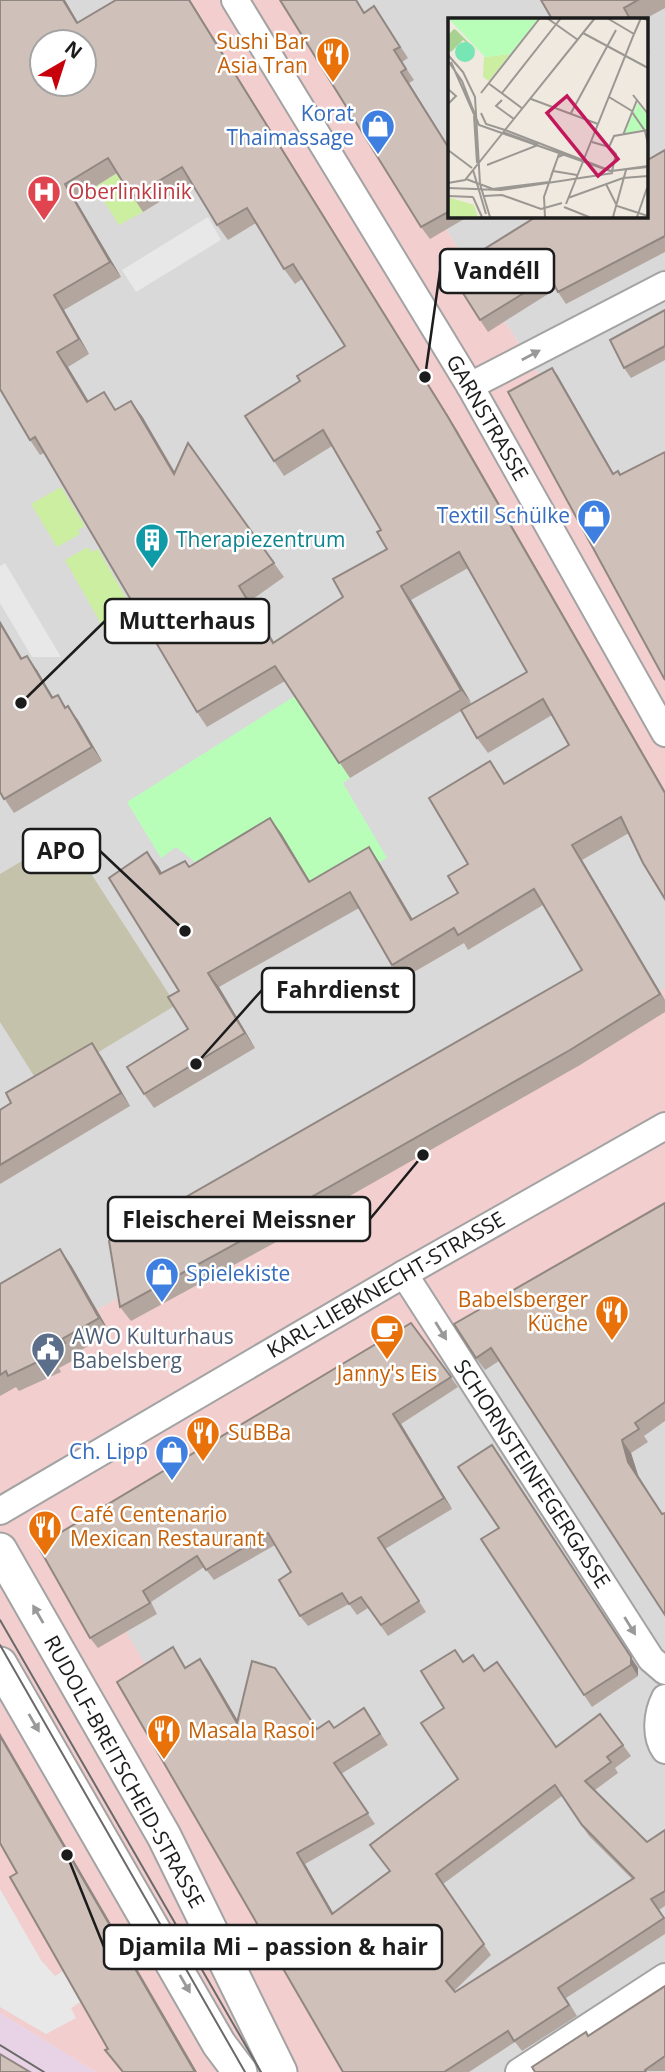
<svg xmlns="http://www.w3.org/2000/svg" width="665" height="2072" viewBox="0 0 665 2072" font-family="'Open Sans',sans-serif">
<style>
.residential{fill:#dad9d9;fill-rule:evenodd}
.commercial{fill:#f2cece}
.industrial{fill:#e8d2e5}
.construction{fill:#c4c2ab}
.grass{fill:#cceea1}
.park{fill:#b8feb9}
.parking{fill:#e8e8e8}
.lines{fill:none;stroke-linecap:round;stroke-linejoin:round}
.minor-casing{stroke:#a3a3a3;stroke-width:30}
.tertiary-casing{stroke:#a3a3a3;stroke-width:37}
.minor{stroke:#fff;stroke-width:26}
.tertiary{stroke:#fff;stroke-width:33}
.tram{stroke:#6a6a6a;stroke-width:2}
.wall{fill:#b2a69f;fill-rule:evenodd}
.shaded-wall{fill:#918782}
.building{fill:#cfc1b9;stroke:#918782;stroke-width:2;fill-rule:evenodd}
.oneway{fill:#999}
.labels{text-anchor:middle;stroke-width:5;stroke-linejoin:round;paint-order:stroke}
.food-label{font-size:21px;fill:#c56008;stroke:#fff;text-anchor:start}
.shop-label{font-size:21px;fill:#366cbe;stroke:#fff;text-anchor:end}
.health-label{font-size:21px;fill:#be3a42;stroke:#fff;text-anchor:start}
.street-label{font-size:21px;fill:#1c1c1c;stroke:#fff}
.culture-label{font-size:21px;fill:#0d838f;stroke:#fff;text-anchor:start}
.service-label{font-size:21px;fill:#4e5e75;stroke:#fff;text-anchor:start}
.inset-road{fill:none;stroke:#9b9792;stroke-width:2}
.view{fill:#c2185b;fill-opacity:0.15;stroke:#c2185b;stroke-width:3.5}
.inset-edge{fill:none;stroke:#1c1c1c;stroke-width:3.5}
.leader{fill:none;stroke:#1c1c1c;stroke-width:2.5}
.callout-dot{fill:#1c1c1c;stroke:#fff;stroke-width:2.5}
.callout{fill:#fff;stroke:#1c1c1c;stroke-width:2.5}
.callout-label{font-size:23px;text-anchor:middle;font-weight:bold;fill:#1c1c1c}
</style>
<rect width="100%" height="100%" fill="#efe9e0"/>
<g class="residential">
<path d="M0,0H151L665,845V988L0,1365ZM42,42H84V84H42Z"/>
<path d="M300,0H665V614L537,372ZM450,19H646V215H450Z"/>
<path d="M665,1235V2072H387L84,1563Z"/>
</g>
<g class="commercial">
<path d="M151,0H300L537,372L665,614V845Z"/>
<path d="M665,988V1235L85,1563L387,2072H96L0,2013V1365Z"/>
</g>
<path class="industrial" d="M0,2013L96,2072H0Z"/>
<path class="construction" d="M66,835L176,1005L41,1087L0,1022V874Z"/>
<g class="grass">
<path d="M130,165V191L143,212L119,225L95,187Z"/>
<path d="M61,487L85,526L78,530L80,534L57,547L31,504Z"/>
<path d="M88,547L91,552L98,549L134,612L127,617L130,623L108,636L65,560Z"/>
</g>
<path class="park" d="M295,696L350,778L343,783L387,858L319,897L212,875L176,847L161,858L127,802Z"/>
<g class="parking">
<path d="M208,217L221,240L136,292L122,270Z"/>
<path d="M5,563L61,657H32L0,603V566Z"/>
<path d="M0,1889L41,1960L55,1976L65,1970L82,2001L71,2008L76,2018L46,2034L0,2007Z"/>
</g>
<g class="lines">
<g class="minor-casing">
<g id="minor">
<path d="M235,0L470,386L665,733"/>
<path d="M470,386L665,285"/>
<path d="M404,1274L651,1659L665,1671"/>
<path d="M0,1511L404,1274L665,1126"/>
<path d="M665,1698C657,1714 655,1736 665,1750"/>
<path d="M519,2072L665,1977"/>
</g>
</g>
<g class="tertiary-casing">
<g id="tertiary">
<path d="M0,1550L164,1836L280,2072"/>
<path d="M0,1664L219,2044L240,2072"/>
</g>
</g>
<use href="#minor" class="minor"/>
<use href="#tertiary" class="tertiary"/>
<g class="tram">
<path d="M0,1620L261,2072"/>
<path d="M0,1645L245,2072"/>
<path d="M0,2045L44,2072"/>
</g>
</g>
<g class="wall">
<path d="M116,0H190L458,432L629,833L582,860L665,1000V1012L580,1065L297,1226L298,1229L278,1241L131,1321L120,1307L582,970L543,905L468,950L464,943L402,979L392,965L359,908L219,987L255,1048L154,1108L144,1094L188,1029L179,991L158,866L162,874L185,861L189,867L281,833L310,881L379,862L413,920L458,893L468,864L490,761L505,783L569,745L552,715L488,753L477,738L461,711L350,778L285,681L207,727L197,712L44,453L40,455L30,440L78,22ZM117,173L143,212L192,182L217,225L228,240L256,223L284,269L295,284L302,279L345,346L300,381L274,461L284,476L332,446L381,530L387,549L343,597L274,642L250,601L284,577L188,443L175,472L142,416L89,402L68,367L89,354L64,310L121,277L75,199ZM468,568L527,672L471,704L411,600Z"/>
<path d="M541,0H665V8L645,19H552Z"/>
<path d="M364,12L382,18L408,58L402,62L414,80L409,83L450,149V215H471L430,239L421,227Z"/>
<path d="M646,43L650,52L646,54Z"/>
<path d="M665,150V252L566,304L556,289L488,332L480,320L646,215Z"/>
<path d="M665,310V360L631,378L624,368Z"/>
<path d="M0,621L22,659L37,670L53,698L58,695L66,707L78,720L102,761L14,813L0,792Z"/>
<path d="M101,1056L130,1106L0,1184V1110Z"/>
<path d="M665,1203V1421L644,1436L648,1442L631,1453L638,1475L665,1615L499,1361L485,1370L476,1358Z"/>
<path d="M60,1249L71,1265L110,1333L73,1355L76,1359L59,1368L61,1372L19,1391L16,1387L0,1396V1284Z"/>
<path d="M411,1323L458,1387L401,1424L452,1509L385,1549L426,1612L388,1636L368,1608L357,1615L349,1604L308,1626L300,1616L291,1572L275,1545L214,1580L204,1567L151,1602L157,1614L98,1648L90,1638Z"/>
<path d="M500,1456L638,1668V1676L592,1707L584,1695L499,1528Z"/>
<path d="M180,1658L186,1668L200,1659L208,1670L238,1721L317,1729L334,1728L364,1708L388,1745L341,1774L375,1824L305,1864L333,1913L390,1871L458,1779L444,1708L463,1662L484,1671L556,1747L623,1745L631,1756L615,1768L618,1773L595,1790L647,1842L665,1830V1906L659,1910L665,1919V1934L566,1998L577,2016L522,2051L515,2042L469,2072H343ZM562,1796L589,1836L632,1879L455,1992L454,1991L491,1955L443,1884Z"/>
<path d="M665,1986V2071L535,2072L588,2036Z"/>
</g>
<g class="shaded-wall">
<path d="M63,0H65L87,38L77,23Z"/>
<path d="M189,0H190L458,432L665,791V794Z"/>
<path d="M401,72L409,83L450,150Z"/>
<path d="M65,184L75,199L121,277L110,262Z"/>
<path d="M54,295L64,310L89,354L79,339Z"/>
<path d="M57,352L68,367L98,417L87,402Z"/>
<path d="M552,368L558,376L619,483L613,474Z"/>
<path d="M131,401L142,416L184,489L174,474Z"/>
<path d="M239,586L250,601L283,658L273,643Z"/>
<path d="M401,586L411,600L472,704L461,690Z"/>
<path d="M0,621L31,673L21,659L0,623Z"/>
<path d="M27,656L37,670L62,712L52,698Z"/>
<path d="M68,706L78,720L102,761L92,747Z"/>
<path d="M270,818L281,833L319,897L309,882Z"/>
<path d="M572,845L582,860L665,1001L660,994Z"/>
<path d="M369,847L379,862L422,935L411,920Z"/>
<path d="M147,852L158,866L171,889L160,874Z"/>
<path d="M208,973L219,987L255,1048L245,1033Z"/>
<path d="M92,1043L101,1056L130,1106L121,1093Z"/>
<path d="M60,1249L71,1265L110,1333L99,1318Z"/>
<path d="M393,1414L401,1424L452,1509L444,1498Z"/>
<path d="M622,1440L631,1453L638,1475L665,1519L628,1462Z"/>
<path d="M500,1456L638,1668V1676L631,1665Z"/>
<path d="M200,1659L208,1670L245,1733L237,1723Z"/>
<path d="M0,1733L197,2072H195L0,1736Z"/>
<path d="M297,1853L305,1864L340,1925L332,1914Z"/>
</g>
<g class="building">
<path d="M0,0H63L77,23L116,0H189L448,417L665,793V899L643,863L621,817L572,845L660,994L570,1050L287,1211L288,1214L268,1226L120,1307L109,1241L582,970L534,889L458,935L454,928L392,965L350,892L208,973L245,1033L144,1094L127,1067L188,1029L168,997L179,991L109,878L147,852L160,874L185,861L189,867L270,818L309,882L369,847L411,920L458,893L448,876L468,864L429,798L490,761L504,784L569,745L543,699L477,738L461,710L527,672L459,552L401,586L461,690L339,763L275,666L197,712L35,437L30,440L0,389ZM42,42H84V84H42ZM108,158L132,197L182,167L217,225L247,208L284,269L293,264L345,346L297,376L300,381L245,416L274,461L323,430L381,530L377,532L387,549L333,579L343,597L273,643L239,586L274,563L188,443L174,474L131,401L115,410L104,392L87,402L57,352L79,339L54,295L110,262L65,184Z"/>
<path d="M280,0H356L364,13L374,6L400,47L394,50L406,69L401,72L450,150V211L421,227Z"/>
<path d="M541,0H638L624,8L630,19H552Z"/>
<path d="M665,150V236L558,292L550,277L480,320L449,271L539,215H646V161Z"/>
<path d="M665,310V346L624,368L610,340Z"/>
<path d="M552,368L613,474L618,471L620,475L665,452V680L508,392Z"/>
<path d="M0,623L21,659L27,656L52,698L58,695L65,708L68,706L92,747L4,799L0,792Z"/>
<path d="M92,1043L121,1093L0,1165V1110L11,1103L6,1093Z"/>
<path d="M665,1203V1402L635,1423L639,1429L622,1440L628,1462L662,1514L665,1513V1615L491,1348L476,1358L454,1324Z"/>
<path d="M60,1249L99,1318L62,1339L65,1343L48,1353L50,1356L8,1376L6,1371L0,1375V1284Z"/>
<path d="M411,1323L451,1377L393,1414L444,1498L378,1538L419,1601L381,1625L361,1597L349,1604L342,1593L300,1616L279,1580L291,1572L268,1533L206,1570L197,1556L143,1591L150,1603L90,1638L38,1546Z"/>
<path d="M492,1445L631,1657V1665L584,1695L481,1539L499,1528L458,1467Z"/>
<path d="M173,1647L185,1668L200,1659L237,1723L252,1661L275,1668L317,1729L329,1721L334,1728L364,1708L380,1734L334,1763L368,1813L297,1853L332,1914L390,1871L370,1845L458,1779L421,1723L444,1708L421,1671L455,1650L463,1662L473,1655L484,1671L497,1662L556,1747L600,1714L623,1745L607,1757L611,1762L585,1781L647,1842L665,1830V1891L651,1899L664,1918L558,1988L569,2005L514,2041L508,2031L444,2072H343L117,1682ZM555,1785L582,1825L634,1878L455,1992L446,1981L484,1944L436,1874Z"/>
<path d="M0,1736L195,2072H123L105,2050L108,2049L10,1877L17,1873L0,1843Z"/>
<path d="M665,1986V2056L645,2070L646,2072H535L532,2067L586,2032L588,2036Z"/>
<path d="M0,2054L30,2072H0Z"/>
</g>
<defs><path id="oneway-solid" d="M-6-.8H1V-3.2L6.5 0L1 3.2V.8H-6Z" transform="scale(1.75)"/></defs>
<g class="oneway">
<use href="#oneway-solid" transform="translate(531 355) rotate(-28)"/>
<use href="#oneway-solid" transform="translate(441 1331) rotate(58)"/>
<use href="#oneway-solid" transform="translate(38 1614) rotate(-120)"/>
<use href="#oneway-solid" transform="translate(630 1626) rotate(58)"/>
<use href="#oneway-solid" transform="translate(34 1723) rotate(60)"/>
<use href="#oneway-solid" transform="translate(185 1984) rotate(60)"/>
</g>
<defs>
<g id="restaurant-pin" transform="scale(1.75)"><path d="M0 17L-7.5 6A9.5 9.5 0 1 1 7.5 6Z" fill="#e8710a" stroke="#fff"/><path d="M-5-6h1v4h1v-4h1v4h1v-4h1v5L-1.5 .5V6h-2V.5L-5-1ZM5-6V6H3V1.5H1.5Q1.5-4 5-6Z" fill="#fff"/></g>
<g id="shop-pin" transform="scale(1.75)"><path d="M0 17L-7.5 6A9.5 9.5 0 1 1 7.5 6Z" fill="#3f7fe0" stroke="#fff"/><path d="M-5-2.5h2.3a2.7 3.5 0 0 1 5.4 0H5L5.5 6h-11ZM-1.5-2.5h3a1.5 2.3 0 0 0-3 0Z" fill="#fff"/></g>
<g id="hospital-pin" transform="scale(1.75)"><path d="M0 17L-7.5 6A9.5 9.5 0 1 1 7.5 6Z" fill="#e0444e" stroke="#fff"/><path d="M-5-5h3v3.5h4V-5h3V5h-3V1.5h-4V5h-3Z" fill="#fff"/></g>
<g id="building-pin" transform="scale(1.75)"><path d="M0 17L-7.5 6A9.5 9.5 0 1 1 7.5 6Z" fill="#0f9aa8" stroke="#fff"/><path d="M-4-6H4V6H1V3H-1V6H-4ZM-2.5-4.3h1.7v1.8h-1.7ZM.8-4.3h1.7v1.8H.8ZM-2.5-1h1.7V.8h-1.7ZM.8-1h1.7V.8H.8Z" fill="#fff"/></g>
<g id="cafe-pin" transform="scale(1.75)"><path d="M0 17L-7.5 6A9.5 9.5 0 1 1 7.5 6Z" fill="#e8710a" stroke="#fff"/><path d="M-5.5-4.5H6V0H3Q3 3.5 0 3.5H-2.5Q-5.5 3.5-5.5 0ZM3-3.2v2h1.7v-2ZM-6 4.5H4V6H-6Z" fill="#fff"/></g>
<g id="civic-pin" transform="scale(1.75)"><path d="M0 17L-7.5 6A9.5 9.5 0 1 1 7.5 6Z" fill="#5c6f8a" stroke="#fff"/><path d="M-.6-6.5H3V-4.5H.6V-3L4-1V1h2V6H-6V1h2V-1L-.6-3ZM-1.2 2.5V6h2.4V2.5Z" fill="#fff"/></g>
</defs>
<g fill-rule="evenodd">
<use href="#restaurant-pin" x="333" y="54"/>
<use href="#shop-pin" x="378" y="126"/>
<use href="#hospital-pin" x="44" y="192"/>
<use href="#shop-pin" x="594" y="516"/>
<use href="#building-pin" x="152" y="540"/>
<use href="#shop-pin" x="162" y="1274"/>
<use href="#restaurant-pin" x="612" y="1312"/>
<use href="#cafe-pin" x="387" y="1331"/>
<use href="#civic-pin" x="48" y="1349"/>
<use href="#restaurant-pin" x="203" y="1433"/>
<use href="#shop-pin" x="172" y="1452"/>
<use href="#restaurant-pin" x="45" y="1527"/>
<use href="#restaurant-pin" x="164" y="1731"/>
</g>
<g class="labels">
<g class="food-label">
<text x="308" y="49" text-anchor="end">Sushi Bar<tspan x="308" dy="24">Asia Tran</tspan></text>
<text x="588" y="1307" text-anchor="end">Babelsberger<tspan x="588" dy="24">Küche</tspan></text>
<text x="387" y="1381" text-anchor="middle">Janny's Eis</text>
<text x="228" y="1440">SuBBa</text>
<text x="70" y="1522">Café Centenario<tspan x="70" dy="24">Mexican Restaurant</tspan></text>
<text x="188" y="1738">Masala Rasoi</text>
</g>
<g class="shop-label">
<text x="354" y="121">Korat<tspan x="354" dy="24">Thaimassage</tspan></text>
<text x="570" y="523">Textil Schülke</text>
<text x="186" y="1281" text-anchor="start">Spielekiste</text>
<text x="148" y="1459">Ch. Lipp</text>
</g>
<g class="health-label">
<text x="68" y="199">Oberlinklinik</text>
</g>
<g class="street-label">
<text transform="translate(487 418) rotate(60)" y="7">GARNSTRASSE</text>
<text transform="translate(386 1285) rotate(-30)" y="7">KARL-LIEBKNECHT-STRASSE</text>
<text transform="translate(532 1474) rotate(57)" y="7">SCHORNSTEINFEGERGASSE</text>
<text transform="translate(124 1772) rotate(61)" y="7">RUDOLF-BREITSCHEID-STRASSE</text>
</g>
<g class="culture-label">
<text x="176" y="547">Therapiezentrum</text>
</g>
<g class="service-label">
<text x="72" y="1344">AWO Kulturhaus<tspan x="72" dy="24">Babelsberg</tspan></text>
</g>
</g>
<g transform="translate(448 18)">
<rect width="200" height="200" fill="#efe9e0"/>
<path d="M62,36L41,63L35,59L36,39ZM0,179L26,187L30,199H0Z" fill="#cceea1"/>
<path d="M6,11L8,12L29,33L15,22L3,34L0,31V17Z" fill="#a8d291"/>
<path d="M0,0H91L62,36L37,39ZM190,85L199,98V110L176,116Z" fill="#b8feb9"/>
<path d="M7 34a10 10 0 1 1 20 0a10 10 0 1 1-20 0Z" fill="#77e5b4"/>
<path class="inset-road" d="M99,0L130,22M147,0L57,112L163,153M159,0L186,16M135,15L200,50M0,37L15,54L27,79L32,166L42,199M0,43L14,63L31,107L162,153L200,149M3,44L29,103M40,65L75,91M0,71L8,78L0,86M33,75L92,0M54,75L113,0M185,77L200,96M161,79L184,93M83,81L150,106M54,82L48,88L66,101M184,94L197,113L200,126M33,95L38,106L57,112M123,95L168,12M26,98L29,145M55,114L90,127M175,117L189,82M144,124L161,129L166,118L200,112M161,129L168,136L164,153M0,132L24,150M39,147L90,127M25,152L38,196M105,153L129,157M164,153L200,148M103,158L110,139L117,136M18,161L45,171L101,164M0,165L17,162L57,112M158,166L169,188L200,198M0,170L53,172L165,155M0,178L25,179M36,178L54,177L93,191L114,185M25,179L34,199M120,180L175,160L200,158M118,186L186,16L193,0L200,2M116,189L141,199M97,199L96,179L112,133M165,199L178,152M189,199L199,170"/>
<path class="view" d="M119,78L170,141L150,158L99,95Z"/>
<rect width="200" height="200" class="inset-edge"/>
</g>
<path class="leader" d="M425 377L440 271M21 703L105 621M185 931L100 851M196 1064L262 990M423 1155L370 1219M67 1855L104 1947"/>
<g class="callout-dot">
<circle cx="425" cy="377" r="7"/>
<circle cx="21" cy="703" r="7"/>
<circle cx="185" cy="931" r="7"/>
<circle cx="196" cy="1064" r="7"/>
<circle cx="423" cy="1155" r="7"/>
<circle cx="67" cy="1855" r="7"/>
</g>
<g class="callout">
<rect x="440" y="249" width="114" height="44" rx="7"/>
<rect x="105" y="599" width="164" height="44" rx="7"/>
<rect x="23" y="829" width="77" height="44" rx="7"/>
<rect x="262" y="968" width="152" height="44" rx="7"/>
<rect x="108" y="1197" width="262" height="44" rx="7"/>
<rect x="104" y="1925" width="338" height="44" rx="7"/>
</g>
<g class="callout-label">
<text x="497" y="279">Vandéll</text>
<text x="187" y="629">Mutterhaus</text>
<text x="61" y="859">APO</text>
<text x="338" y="998">Fahrdienst</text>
<text x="239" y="1228">Fleischerei Meissner</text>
<text x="273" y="1955">Djamila Mi – passion &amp; hair</text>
</g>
<g transform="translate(63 63) rotate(39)"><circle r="33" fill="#ffffff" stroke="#a4a4a4" stroke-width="2"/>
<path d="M0-5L12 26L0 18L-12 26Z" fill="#c8000c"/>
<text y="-10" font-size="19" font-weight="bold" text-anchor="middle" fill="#1c1c1c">N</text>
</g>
</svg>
